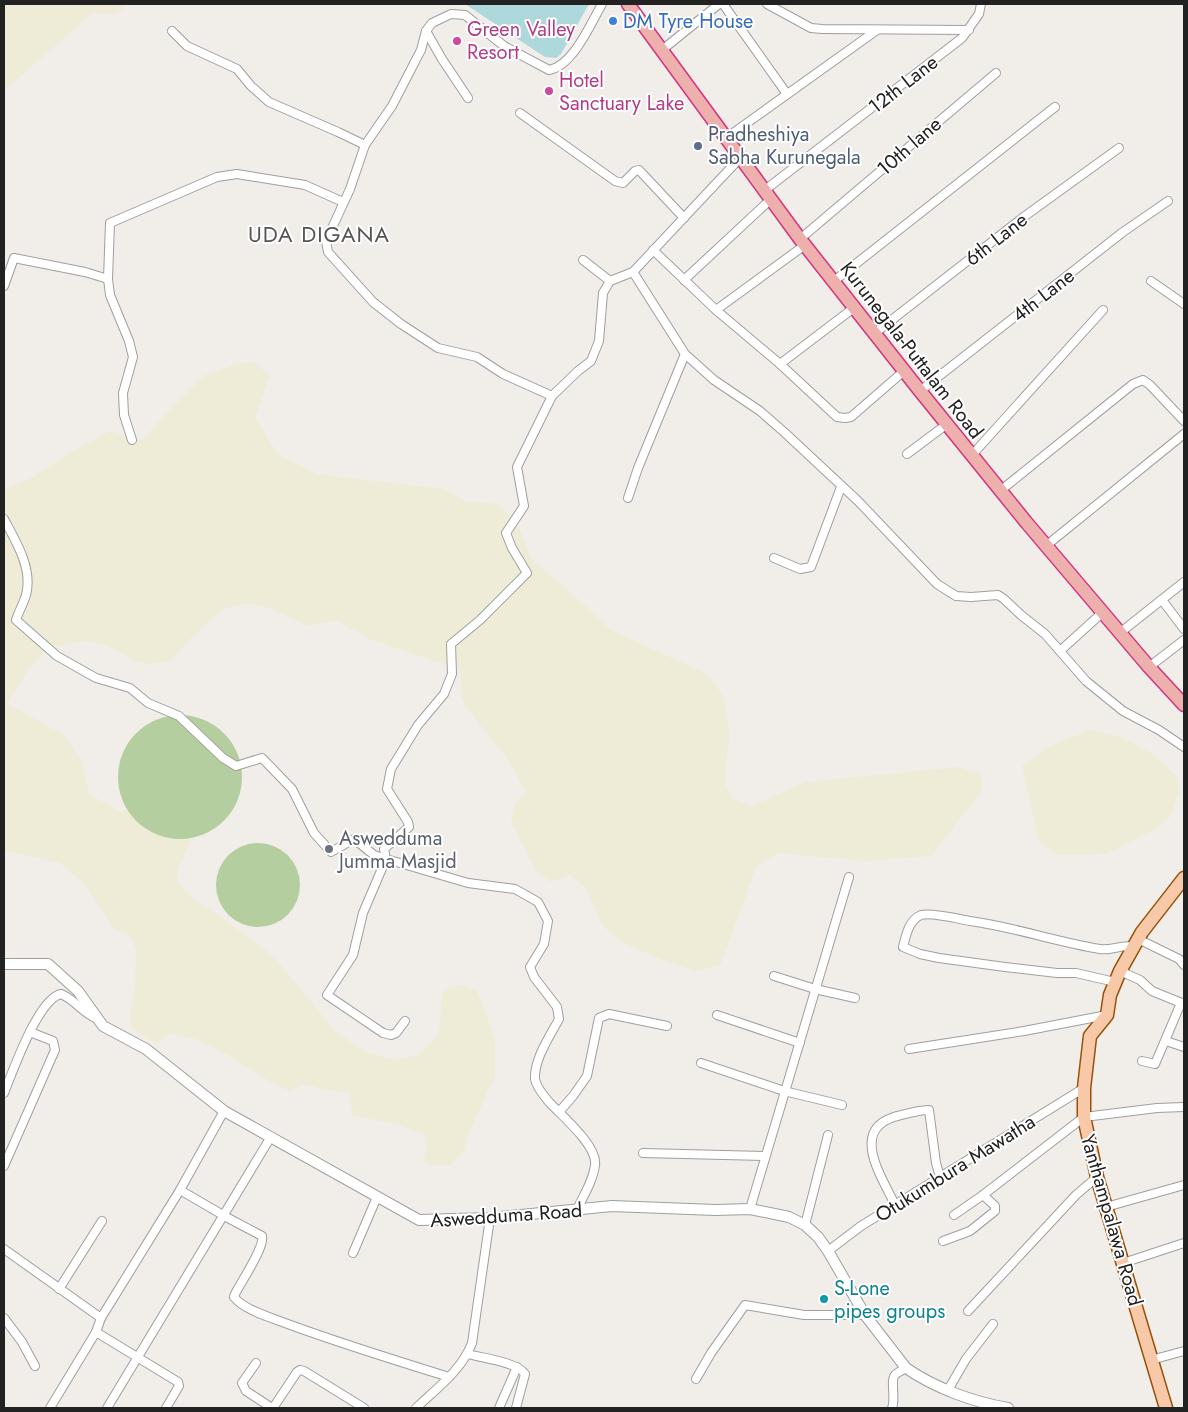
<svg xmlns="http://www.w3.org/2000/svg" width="1188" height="1412" viewBox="0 0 1188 1412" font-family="Jost,sans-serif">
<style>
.farmland{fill:#eeecd6}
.forest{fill:#b5cea0}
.water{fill:#add8dc}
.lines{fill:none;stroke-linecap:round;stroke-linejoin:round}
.minor-casing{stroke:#9f9f9f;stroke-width:10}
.tertiary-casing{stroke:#9f9f9f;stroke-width:12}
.primary-casing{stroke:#965209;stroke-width:15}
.trunk-casing{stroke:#d23482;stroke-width:15}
.minor{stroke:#fff;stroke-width:8}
.tertiary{stroke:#fff;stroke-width:10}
.primary{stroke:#f7c9a8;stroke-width:12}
.trunk{stroke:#edb0ac;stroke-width:12}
.shop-dot{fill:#3f7fe0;stroke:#fff;stroke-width:2}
.hotel-dot{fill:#d1479c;stroke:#fff;stroke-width:2}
.service-dot{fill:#5c6f8a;stroke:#fff;stroke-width:2}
.worship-dot{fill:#6b7280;stroke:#fff;stroke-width:2}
.culture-dot{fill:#0f9aa8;stroke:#fff;stroke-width:2}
.labels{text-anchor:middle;stroke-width:4;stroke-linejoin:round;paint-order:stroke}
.shop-label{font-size:20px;fill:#366cbe;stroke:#fff;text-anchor:start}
.hotel-label{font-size:20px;fill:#b23c85;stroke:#fff;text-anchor:start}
.street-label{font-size:20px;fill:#222;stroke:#fff}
.service-label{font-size:20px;fill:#4e5e75;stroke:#fff;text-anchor:start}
.worship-label{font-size:20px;fill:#5b616d;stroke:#fff;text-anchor:start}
.culture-label{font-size:20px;fill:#0d838f;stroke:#fff;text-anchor:start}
.quarter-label{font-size:22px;letter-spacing:1px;fill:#555;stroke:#fff}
</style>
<rect width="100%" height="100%" fill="#f1ede9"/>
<g class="farmland">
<path d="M4,4H128L116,14L92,13L4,91Z"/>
<path d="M255,362L269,376L255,418L278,454L316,474L443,489L466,501L499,504L519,527L532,561L564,586L611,630L709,675L724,698L730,734L726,762L725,784L732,798L751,806L806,782L958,767L981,774L982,791L931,856L866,861L807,856L780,852L756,866L741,910L720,965L696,971L657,958L618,940L603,926L585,887L570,875L551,882L537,872L511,822L515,803L526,792L509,761L465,706L461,693L460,669L371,640L336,620L308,626L271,609L249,603L222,609L187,642L172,660L148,664L133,660L108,646L88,641L48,648L28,670L7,704L63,734L81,760L89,794L121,812L137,810L182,826L191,840L178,869L177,882L193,899L221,917L273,956L336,1032L366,1052L395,1060L419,1055L439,1034L442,993L449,988L464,985L478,992L495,1039V1076L467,1137L464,1150L451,1165H429L423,1162L427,1147L424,1134L398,1125L352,1115L349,1092L330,1091L304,1084L290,1091L271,1082L228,1055L195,1039L170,1033L156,1044L132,1028L130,1016L135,989L136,948L130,936L114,928L83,883L60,863L12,852H4V489L28,480L80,447L110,431L142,440L168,412L205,375L238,364Z"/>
<path d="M1091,730L1120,737L1151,753L1178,778L1179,792L1171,816L1155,829L1106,854L1059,855L1039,842L1022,766L1052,745Z"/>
</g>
<g class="forest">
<circle cx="180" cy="777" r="62"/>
<circle cx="258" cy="885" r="42"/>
</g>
<path class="water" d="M465,4H589L561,54L556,58L545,57Z"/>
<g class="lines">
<g class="minor-casing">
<g id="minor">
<path d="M602,4C591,23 573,66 549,70L504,46L465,15L451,14L432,23L426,31L421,50L392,106L365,145L350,189L326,241L328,252L373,302L401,324L438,348L477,357L503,374L552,396L578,371L591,361L599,341L603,293L610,281L633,272L740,158"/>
<path d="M723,4L787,94"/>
<path d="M767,4L811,28L822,29L969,30"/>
<path d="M172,31L187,46L237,69L251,86L269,102L338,132L365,145"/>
<path d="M426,31L442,59L468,98"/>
<path d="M662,50L719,4"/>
<path d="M520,113L615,181L623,183L635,171L639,170L684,218"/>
<path d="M726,138L877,30"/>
<path d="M765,190L962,38L979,14L981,4"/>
<path d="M800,239L996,73"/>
<path d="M653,250L716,310L780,364L837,417L845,418L851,417L904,371"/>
<path d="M583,260L610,281"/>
<path d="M633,272L685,354L714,380L760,411L784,432L858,501L937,584L956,596L971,597L998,595L1004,599L1021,615L1045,634L1086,681L1123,711L1159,730L1184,747"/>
<path d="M684,280L771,199"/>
<path d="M834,281L1055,107"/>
<path d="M1151,281L1184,304"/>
<path d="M4,286L14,258L85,272L108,279"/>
<path d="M716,310L805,245"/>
<path d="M875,333L1025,216L1119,148"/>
<path d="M780,364L855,307"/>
<path d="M920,391L1123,232L1168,201"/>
<path d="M132,440L124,415L123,393L133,357L129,341L110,295L108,279L110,223L217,177L237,174L305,185L343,202"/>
<path d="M907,454L947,424"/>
<path d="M972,455L1103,310"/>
<path d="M1000,491L1133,384L1143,380L1150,385L1184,421"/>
<path d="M628,498L638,468L685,354"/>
<path d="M4,519C15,540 31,565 27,590C26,600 19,610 16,620L57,656L96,678L130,688L148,703L179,716L223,758L236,766L262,758L292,789L314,833L331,852L354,839L374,855L386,859L468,883L515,889L538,902L548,921L544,944L530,967L534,977L557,1007L559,1019C550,1036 534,1059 535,1079C536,1087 544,1096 549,1102C561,1115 598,1146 595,1165C593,1181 583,1197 576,1211"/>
<path d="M1047,545L1184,434"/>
<path d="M774,558L800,569L811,567L841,487"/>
<path d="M1162,600L1184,629"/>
<path d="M1121,632L1184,582"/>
<path d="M1060,651L1103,612"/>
<path d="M1149,667L1184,640"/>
<path d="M1138,939L1179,959L1184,965"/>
<path d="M1120,971L1140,980L1152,991L1184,1004"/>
<path d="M774,976L815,989L855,998"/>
<path d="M1115,982L1076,973H1057L1005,967L939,958L920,954L903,947C906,935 909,920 921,915C932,912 958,919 970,921C1014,927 1057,942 1100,949C1112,951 1121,944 1134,947"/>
<path d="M717,1015L800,1043"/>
<path d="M405,1021L396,1033L391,1035L383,1033L327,995L353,955L363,913L386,859L384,849L409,827L408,822L387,789L391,769L418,725L444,694L452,674L451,644L480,620L527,573L512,548L506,533L524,506L517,467L552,396"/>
<path d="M1166,1041L1184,1047"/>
<path d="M909,1049L1024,1031L1107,1015"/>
<path d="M1142,1061L1155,1064L1181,1003"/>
<path d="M701,1063L784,1091L842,1105"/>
<path d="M4,1093C13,1071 38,999 61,994C76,1000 83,1014 98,1019"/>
<path d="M559,1112L573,1096L587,1076L599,1018L609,1014L667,1026"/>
<path d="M643,1153L765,1156"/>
<path d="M4,1166L55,1050L53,1041L30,1032"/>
<path d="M180,1190L228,1218L262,1236C265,1247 241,1282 235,1294L234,1297C244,1310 270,1317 285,1323C339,1343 394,1360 449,1377"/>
<path d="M895,1205C882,1177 850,1131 894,1117C905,1114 918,1110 929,1110L936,1163L940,1177"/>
<path d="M1106,1207L1184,1185"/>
<path d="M750,1209L849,877"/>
<path d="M954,1215L983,1195L1084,1117L1157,1108L1184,1107"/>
<path d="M805,1225L828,1135"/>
<path d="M943,1241L970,1231L995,1211V1206L983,1195"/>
<path d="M4,1249L101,1318L180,1190L224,1111"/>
<path d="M828,1251L861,1226L1084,1088"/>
<path d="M353,1253L377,1197"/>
<path d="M1123,1263L1184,1243"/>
<path d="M59,1289L102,1221"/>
<path d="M968,1311L1076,1195L1097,1177"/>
<path d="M4,1318L22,1342L35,1366"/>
<path d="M96,1332L178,1382L179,1386L166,1408"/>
<path d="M468,1354C482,1358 517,1362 525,1374L516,1408"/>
<path d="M1151,1360L1184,1351"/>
<path d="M256,1363L242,1383L246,1391L272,1408"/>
<path d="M696,1379L711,1353L745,1305L804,1315H865"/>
<path d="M948,1390L966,1359L993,1324"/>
<path d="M50,1408L96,1332L101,1318"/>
<path d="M107,1408L269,1140"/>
<path d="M273,1408L297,1372L300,1370L304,1371L364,1408"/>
<path d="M416,1408C436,1389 462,1370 472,1343L490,1218"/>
<path d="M499,1408L517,1367"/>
<path d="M892,1408C896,1399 890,1380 895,1375C898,1372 903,1370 906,1368"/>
</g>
</g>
<g class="tertiary-casing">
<path id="tertiary" d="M4,964H48L78,991L103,1026L146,1049L224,1111L419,1220L490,1218L612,1206L715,1210L750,1209L789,1217L805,1225L818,1237L828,1251L865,1315L906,1368C935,1388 973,1402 1008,1408"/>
</g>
<g class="primary-casing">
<path id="primary" d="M1166,1408L1097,1177L1084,1117V1088L1090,1036L1107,1015L1110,995L1120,971L1142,932L1184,878"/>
</g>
<g class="trunk-casing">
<path id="trunk" d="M628,4L800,239L920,391L1026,522L1149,667L1184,705"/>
</g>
<use href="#minor" class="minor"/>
<use href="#tertiary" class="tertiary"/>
<use href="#primary" class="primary"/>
<use href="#trunk" class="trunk"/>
</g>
<circle class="shop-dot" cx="613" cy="21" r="5"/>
<g class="hotel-dot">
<circle cx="457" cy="41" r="5"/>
<circle cx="549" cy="91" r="5"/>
</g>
<circle class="service-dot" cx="698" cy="146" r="5"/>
<circle class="worship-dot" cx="329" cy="849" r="5"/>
<circle class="culture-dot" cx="824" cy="1299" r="5"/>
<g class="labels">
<g class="shop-label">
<text x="623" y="28">DM Tyre House</text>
</g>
<g class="hotel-label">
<text x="467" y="36">Green Valley<tspan x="467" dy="23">Resort</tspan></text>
<text x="559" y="87">Hotel<tspan x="559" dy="23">Sanctuary Lake</tspan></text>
</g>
<g class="street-label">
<text transform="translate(903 84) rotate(-38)" y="7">12th Lane</text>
<text transform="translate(909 146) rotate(-41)" y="7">10th lane</text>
<text transform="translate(996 239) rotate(-38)" y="7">6th Lane</text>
<text transform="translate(1043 295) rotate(-38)" y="7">4th Lane</text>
<text transform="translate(912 350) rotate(52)" y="7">Kurunegala-Puttalam Road</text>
<text transform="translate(955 1168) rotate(-32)" y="7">Otukumbura Mawatha</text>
<text transform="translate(506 1215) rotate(-4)" y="7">Aswedduma Road</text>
<text transform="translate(1112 1220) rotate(74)" y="7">Yanthampalawa Road</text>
</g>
<g class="service-label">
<text x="708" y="141">Pradheshiya<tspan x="708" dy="23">Sabha Kurunegala</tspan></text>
</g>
<g class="worship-label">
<text x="339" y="845">Aswedduma<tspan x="339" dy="23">Jumma Masjid</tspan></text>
</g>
<g class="culture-label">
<text x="834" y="1295">S-Lone<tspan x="834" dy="23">pipes groups</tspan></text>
</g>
<g class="quarter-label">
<text x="319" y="242">UDA DIGANA</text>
</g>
</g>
<rect width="1188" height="1412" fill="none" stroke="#222222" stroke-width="10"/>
</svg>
